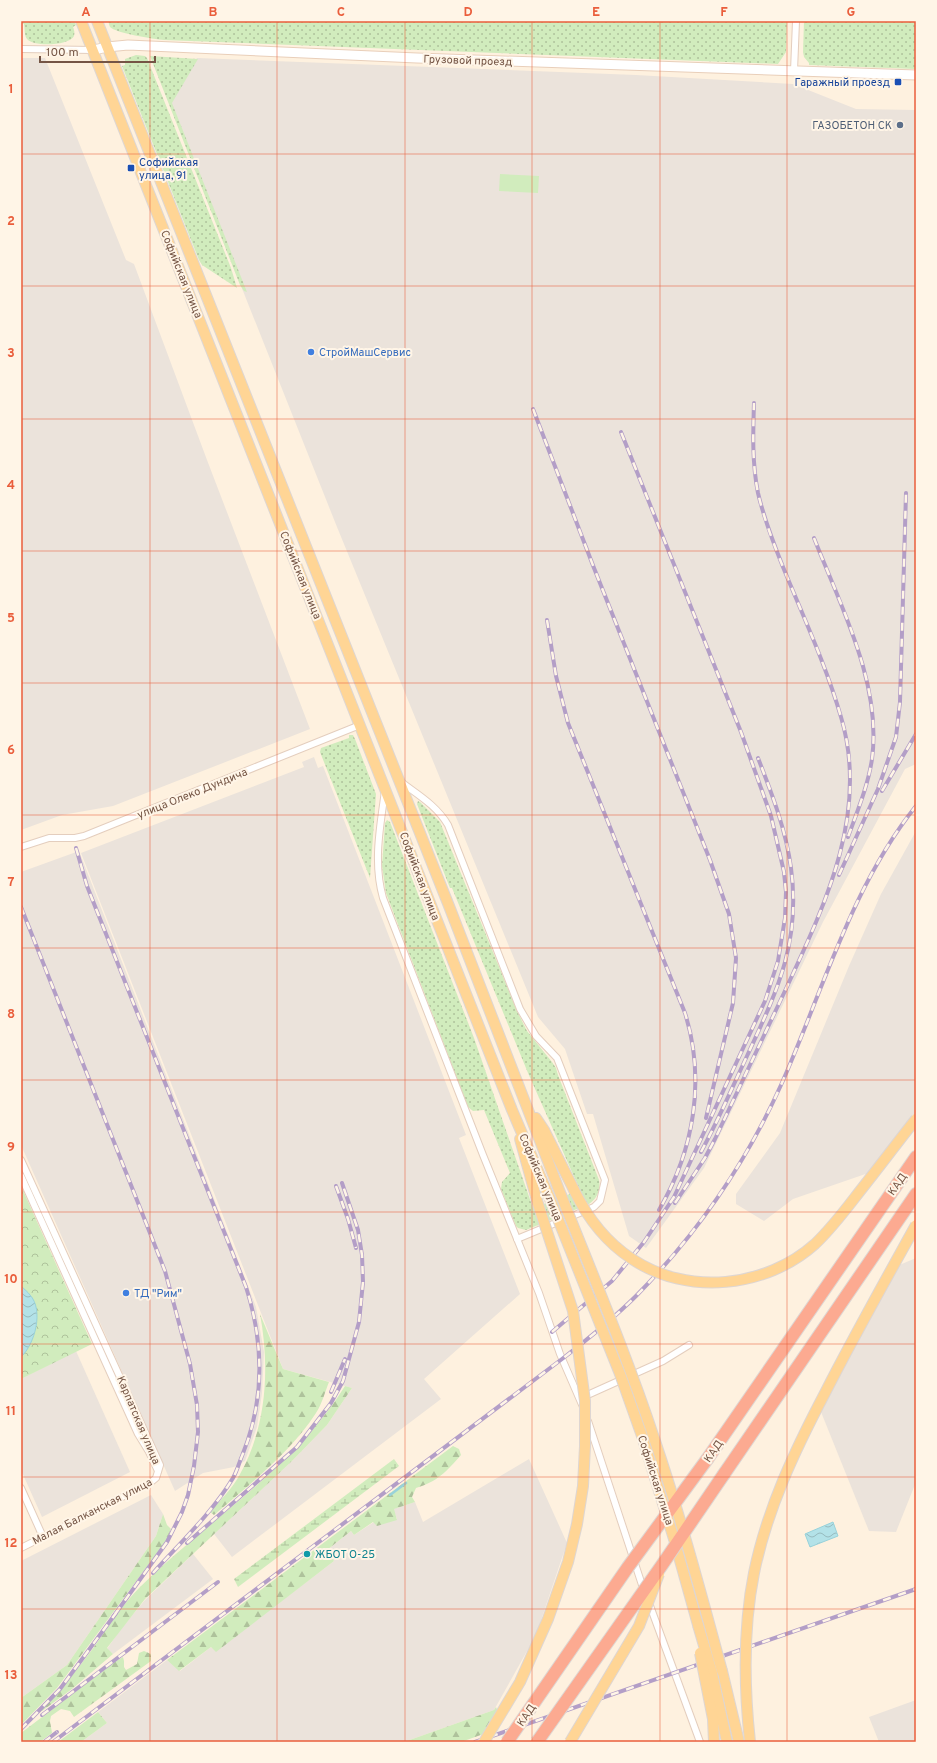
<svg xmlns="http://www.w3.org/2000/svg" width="937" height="1763" viewBox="0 0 937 1763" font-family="Overpass,sans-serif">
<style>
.industrial{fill:#ebe3db}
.grass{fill:url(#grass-dots)}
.forest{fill:url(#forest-firs)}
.wetland{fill:url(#wetland-marsh)}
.park{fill:url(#park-crowns)}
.garden{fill:#d1ecbd}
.water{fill:url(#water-waves);stroke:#98d2da}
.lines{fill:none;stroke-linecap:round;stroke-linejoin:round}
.stream{stroke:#98d2da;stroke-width:2.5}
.street-casing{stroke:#e4cebe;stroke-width:8}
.secondary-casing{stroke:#e9cfba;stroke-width:11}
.primary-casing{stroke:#ded6d2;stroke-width:12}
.highway-casing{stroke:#ded6d2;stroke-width:14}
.street{stroke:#fff;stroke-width:6}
.secondary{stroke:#fff;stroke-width:9}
.primary{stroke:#ffd595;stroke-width:10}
.highway{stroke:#fcaa91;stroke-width:12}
.rail-casing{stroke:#b39ec7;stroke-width:4}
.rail{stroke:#fff5e7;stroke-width:2.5;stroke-dasharray:8;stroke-linecap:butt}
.primary-bridge-casing{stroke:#ded6d2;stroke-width:12;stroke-linecap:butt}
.highway-bridge-casing{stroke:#ded6d2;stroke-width:14;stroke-linecap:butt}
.primary-bridge{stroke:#ffd595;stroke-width:10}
.highway-bridge{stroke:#fcaa91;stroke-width:12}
.grid{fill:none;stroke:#ea5e3c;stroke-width:1;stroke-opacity:0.55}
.transit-dot{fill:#1a4fb4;stroke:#fff5e7;stroke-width:1.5}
.service-dot{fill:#5c6f8a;stroke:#fff5e7;stroke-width:1.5}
.shop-dot{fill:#3f7fe0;stroke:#fff5e7;stroke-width:1.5}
.culture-dot{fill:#0f9aa8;stroke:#fff5e7;stroke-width:1.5}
.labels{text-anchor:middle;stroke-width:4;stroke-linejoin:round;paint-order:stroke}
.street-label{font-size:11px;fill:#755545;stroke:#fff5e7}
.transit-label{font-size:11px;fill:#164399;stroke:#fff5e7;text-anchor:end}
.service-label{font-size:11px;fill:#4e5e75;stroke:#fff5e7;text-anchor:end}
.shop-label{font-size:11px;fill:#366cbe;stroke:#fff5e7;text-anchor:start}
.culture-label{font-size:11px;fill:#0d838f;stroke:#fff5e7;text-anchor:start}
.neatline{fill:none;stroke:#ea5e3c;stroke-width:1.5}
.grid-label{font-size:13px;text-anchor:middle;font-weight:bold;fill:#ea5e3c}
</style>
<defs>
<pattern id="grass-dots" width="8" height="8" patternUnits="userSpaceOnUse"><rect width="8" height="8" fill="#d1ecbd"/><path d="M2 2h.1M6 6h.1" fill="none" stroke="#aec29b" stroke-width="1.8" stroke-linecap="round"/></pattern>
<pattern id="forest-firs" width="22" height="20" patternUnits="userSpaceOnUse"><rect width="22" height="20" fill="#d1ecbd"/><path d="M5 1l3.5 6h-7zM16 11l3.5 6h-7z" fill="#aec29b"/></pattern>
<pattern id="wetland-marsh" width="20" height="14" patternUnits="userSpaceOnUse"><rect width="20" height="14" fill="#d1ecbd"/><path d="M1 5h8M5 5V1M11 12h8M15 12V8" fill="none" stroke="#aec29b"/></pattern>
<pattern id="park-crowns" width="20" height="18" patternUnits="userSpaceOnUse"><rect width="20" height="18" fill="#d1ecbd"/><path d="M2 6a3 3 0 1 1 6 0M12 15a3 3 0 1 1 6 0" fill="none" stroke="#aec29b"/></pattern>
<pattern id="water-waves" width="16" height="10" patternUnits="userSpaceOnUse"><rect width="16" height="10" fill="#b3e2e8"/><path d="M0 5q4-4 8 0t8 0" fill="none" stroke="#96babe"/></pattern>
</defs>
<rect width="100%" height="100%" fill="#fef1df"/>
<g class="industrial">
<path d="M21,58H45L126,260L134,264L207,460L310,729L113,806L62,815L21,830Z"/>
<path d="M197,58L636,75L793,84L856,109L916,110V764L905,769L823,922L704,1168L646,1248L629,1236L593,1114H587L565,1049L538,1017L337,527L243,291L170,100Z"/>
<path d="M314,757L318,768L323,766L466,1135L459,1138L520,1294L424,1379L441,1399L232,1557L214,1534L293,1460L327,1425L352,1388L283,1369L81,853L304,767L302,762Z"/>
<path d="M916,831V1113L877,1170L793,1199L764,1221L736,1204V1194L780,1133L849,966L881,894Z"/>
<path d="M79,851L256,1307L264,1352L262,1393L257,1427L245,1461L234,1467L203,1473L175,1491L21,1145V872Z"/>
<path d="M916,1258V1482L896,1532L869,1531L819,1407L897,1266Z"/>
<path d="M76,1351L130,1472L42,1517L21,1470V1379Z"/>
<path d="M529,1459L567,1543L536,1635L494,1710L404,1742H81L107,1723L98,1712L167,1660L180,1671L211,1647L216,1651L334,1561L327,1550L351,1531L354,1535L374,1522L397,1519L393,1509L415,1502L423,1522Z"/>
<path d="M151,1495L163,1514L156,1536L67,1665L21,1698V1561Z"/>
<path d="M193,1554L213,1579L113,1654L107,1649L120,1630L145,1600Z"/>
<path d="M916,1700V1742H879L869,1717Z"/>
</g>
<g class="grass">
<path d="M21,21H74L76,25L73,27C74,29 75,33 74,36C69,46 33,47 27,39C24,35 25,29 24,24L21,23Z"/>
<path d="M108,21H787L786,52L778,64L164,40C154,39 115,33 110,27C109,25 109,23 108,21Z"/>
<path d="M804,21H916V69L809,65V63L804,57L803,52Z"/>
<path d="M136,55L145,56L147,58L231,268L237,288L202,265L199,260L122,66L125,65V59Z"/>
<path d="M150,56L198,59L172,103L247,292L244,291L240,285Z"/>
<path d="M349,735H353L355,739L376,794L370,878L320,752L321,748L349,738Z"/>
<path d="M418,801L420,802L440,822L517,1011L527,1031L552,1062L556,1068L558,1075L599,1180C601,1189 597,1199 589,1204L526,1230L518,1228L516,1226L501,1189L502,1182L510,1173L484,1110L473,1111L468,1107L386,893L382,866L385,823L387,820L390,822L474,1038L533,1208L580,1190L528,1073L452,888H450L417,804Z"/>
</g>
<g class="forest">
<path d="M260,1314L283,1369L329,1382C325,1392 322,1404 316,1413C290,1453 250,1484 214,1515L210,1512C220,1500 232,1489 239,1476C267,1427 270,1368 260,1314Z"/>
<path d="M345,1386L352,1388L327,1425L293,1460L145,1599L107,1648L113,1654L72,1689L42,1711V1710C60,1690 78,1669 94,1647C109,1626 122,1605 140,1587C207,1521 295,1467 345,1386Z"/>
<path d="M453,1446L459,1449L461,1455C447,1471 437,1482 416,1488L412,1497L415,1502L394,1509L397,1520L377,1526L373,1522L354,1535L351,1531L327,1550L334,1561L216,1652L211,1647L179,1671L167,1660Z"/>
<path d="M163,1514L167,1525L171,1529L166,1541L57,1688L21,1725V1698L67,1665L156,1536Z"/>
<path d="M144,1651L151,1654V1661L74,1717L70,1711L61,1709L51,1716L50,1721L52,1733L40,1742H21V1733L116,1661L123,1657L124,1661V1667L126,1670L137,1664L139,1653Z"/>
<path d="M496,1707L502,1721L492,1731L461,1742H404L494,1710Z"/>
<path d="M98,1712L107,1723L81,1742H58Z"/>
</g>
<path class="wetland" d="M394,1459L399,1466L238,1587L234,1579Z"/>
<path class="park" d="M21,1186L92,1344L21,1379Z"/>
<path class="garden" d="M500,174L539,176L538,193L499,191Z"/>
<g class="water">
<path d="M21,1286C24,1289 28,1292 30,1295C44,1310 35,1344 21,1357Z"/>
<path d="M833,1522L838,1536L810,1547L805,1534Z"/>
</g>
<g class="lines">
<path class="stream" d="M390,1495L406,1483"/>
<g class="street-casing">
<g id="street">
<path d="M21,49L94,50"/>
<path d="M794,71L796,21"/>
<path d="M401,782C418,795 436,805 448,825L520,1009L536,1036L557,1058L605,1180L600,1201L594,1207L517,1239"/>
<path d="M385,791C380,827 373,863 383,898L483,1155L539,1293L560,1354L583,1407"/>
<path d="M21,847L49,838H75L84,836L360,725"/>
<path d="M21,1160L160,1465L156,1478L150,1483L21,1548"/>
<path d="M21,1176L138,1434L149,1452L158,1471"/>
<path d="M583,1397L663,1361L689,1345"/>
<path d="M588,1421L644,1591"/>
<path d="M21,1488L43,1537"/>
<path d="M649,1603L700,1742"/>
</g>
</g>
<g class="secondary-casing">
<path id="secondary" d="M94,50L107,47L128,45L417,58L916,75"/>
</g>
<g class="primary-casing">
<g id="primary">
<path d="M81,21L512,1110L550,1199"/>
<path d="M97,21L449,906L561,1195"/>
<path d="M536,1118L544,1130L574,1190"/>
<path d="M520,1139L538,1204"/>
<path d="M674,1539L698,1625"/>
<path d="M722,1671L739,1742"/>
</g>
</g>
<g class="highway-casing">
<g id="highway">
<path d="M708,1458L916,1157"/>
<path d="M724,1474L916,1194"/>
</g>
</g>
<use href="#street" class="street"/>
<use href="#secondary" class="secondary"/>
<use href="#primary" class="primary"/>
<use href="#highway" class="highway"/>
<g class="rail-casing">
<g id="rail">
<path d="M533,409L594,568L710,860L729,914L736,958L733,1003L706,1118"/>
<path d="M814,538C841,607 882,684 872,759C868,786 857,812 848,837"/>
<path d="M547,620L556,676L568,723L685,1013C706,1080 694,1150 659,1210"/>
<path d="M882,791L916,734"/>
<path d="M76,848L87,886L246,1287C264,1343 265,1400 242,1456C239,1463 237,1471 233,1478C212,1513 180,1543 153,1573"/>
<path d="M839,875L878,789L896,737L900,702L906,493"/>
<path d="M21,907L165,1271L190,1364L197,1405L198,1432L194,1466L188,1495L182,1512L167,1542L113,1617"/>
<path d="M701,1152C718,1121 732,1088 747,1056C777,991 801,943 791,868C786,830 772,794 758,758"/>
<path d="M336,1186L348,1219L356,1248"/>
<path d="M675,1203L705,1158L715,1139C738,1090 761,1042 784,993C824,907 870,814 841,717C826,665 803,616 783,567C773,542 764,519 758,493C752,463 753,433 754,403"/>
<path d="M552,1332L612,1281L644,1242L674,1197L765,1001L778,961L785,918L786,892L784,872L771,816L741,732L621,432"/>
<path d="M331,1392L345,1359"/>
<path d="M187,1543L297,1447L331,1403L343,1381L359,1322L363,1282L362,1255L358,1230L342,1183"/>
<path d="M42,1715L218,1582"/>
<path d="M21,1729L60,1689L116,1613"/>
<path d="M44,1742L57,1732"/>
<path d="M53,1742L562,1359C588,1339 613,1319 636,1296C696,1235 746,1163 781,1085C823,991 851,887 916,806"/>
<path d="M475,1742L916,1589"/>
</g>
</g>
<use href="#rail" class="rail"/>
<g class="primary-bridge-casing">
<g id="primary-bridge">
<path d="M574,1190C587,1217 606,1242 632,1259C687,1296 766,1288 815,1244C832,1228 846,1209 860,1191C879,1167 897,1143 916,1119"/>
<path d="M561,1195C593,1276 627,1356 654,1438C680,1515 701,1593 722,1671"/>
<path d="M550,1199L620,1374L642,1436L674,1539"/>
<path d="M698,1625L712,1673L727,1742"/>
<path d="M700,1653L713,1719L714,1742"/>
<path d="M484,1742L520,1682L548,1619L568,1562L577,1524L583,1486L585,1446V1401L573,1311L538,1204"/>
<path d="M570,1742L639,1626L659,1574"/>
<path d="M750,1742C744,1686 743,1628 754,1573C767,1509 795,1450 825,1393C854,1336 885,1281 916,1225"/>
</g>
</g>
<g class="highway-bridge-casing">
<g id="highway-bridge">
<path d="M507,1742L628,1567L708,1458"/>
<path d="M537,1742L662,1565L724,1474"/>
</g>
</g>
<use href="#primary-bridge" class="primary-bridge"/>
<use href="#highway-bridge" class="highway-bridge"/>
</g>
<path class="grid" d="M150,21V1742M277,21V1742M405,21V1742M532,21V1742M660,21V1742M787,21V1742M21,154H916M21,286H916M21,419H916M21,551H916M21,683H916M21,815H916M21,948H916M21,1080H916M21,1212H916M21,1344H916M21,1477H916M21,1609H916"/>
<g class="transit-dot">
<rect x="894" y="78" width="8" height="8" rx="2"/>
<rect x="127" y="164" width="8" height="8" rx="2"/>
</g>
<circle class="service-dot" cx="900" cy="125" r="4"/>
<g class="shop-dot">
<circle cx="311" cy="352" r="4"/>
<circle cx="126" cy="1293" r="4"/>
</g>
<circle class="culture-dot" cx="307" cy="1554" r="4"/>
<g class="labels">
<g class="street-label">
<text transform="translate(468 60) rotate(2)" y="4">Грузовой проезд</text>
<text transform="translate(182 274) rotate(68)" y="4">Софийская улица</text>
<text transform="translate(301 575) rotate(68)" y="4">Софийская улица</text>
<text transform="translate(192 793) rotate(-22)" y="4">улица Олеко Дундича</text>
<text transform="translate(420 876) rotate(69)" y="4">Софийская улица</text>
<text transform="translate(541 1177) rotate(67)" y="4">Софийская улица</text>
<text transform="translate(897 1184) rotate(-55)" y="4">КАД</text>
<text transform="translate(139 1420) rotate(67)" y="4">Карпатская улица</text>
<text transform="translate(713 1451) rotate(-55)" y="4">КАД</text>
<text transform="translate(656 1480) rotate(72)" y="4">Софийская улица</text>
<text transform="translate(92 1511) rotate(-27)" y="4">Малая Балканская улица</text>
<text transform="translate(526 1715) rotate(-56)" y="4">КАД</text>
</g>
<g class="transit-label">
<text x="890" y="86">Гаражный проезд</text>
<text x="139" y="166" text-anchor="start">Софийская<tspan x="139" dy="13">улица, 91</tspan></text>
</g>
<g class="service-label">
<text x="892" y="129">ГАЗОБЕТОН СК</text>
</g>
<g class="shop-label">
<text x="319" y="356">СтройМашСервис</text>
<text x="134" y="1297">ТД "Рим"</text>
</g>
<g class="culture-label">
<text x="315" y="1558">ЖБОТ О-25</text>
</g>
</g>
<rect width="937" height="1763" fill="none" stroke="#fff5e7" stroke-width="44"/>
<path d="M40 56v6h115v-6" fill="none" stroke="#755545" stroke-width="2"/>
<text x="46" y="56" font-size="12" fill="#755545" stroke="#fff5e7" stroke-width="3" paint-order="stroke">100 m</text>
<rect x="22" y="22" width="893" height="1719" class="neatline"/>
<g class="grid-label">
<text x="86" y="16">A</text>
<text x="213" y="16">B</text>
<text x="341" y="16">C</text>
<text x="468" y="16">D</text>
<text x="596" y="16">E</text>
<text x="724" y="16">F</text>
<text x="851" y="16">G</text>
<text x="11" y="93">1</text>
<text x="11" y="225">2</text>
<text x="11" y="357">3</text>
<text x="11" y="489">4</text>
<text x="11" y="622">5</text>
<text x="11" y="754">6</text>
<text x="11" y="886">7</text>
<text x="11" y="1018">8</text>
<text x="11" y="1151">9</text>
<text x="11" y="1283">10</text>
<text x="11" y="1415">11</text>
<text x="11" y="1547">12</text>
<text x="11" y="1679">13</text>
</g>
</svg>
